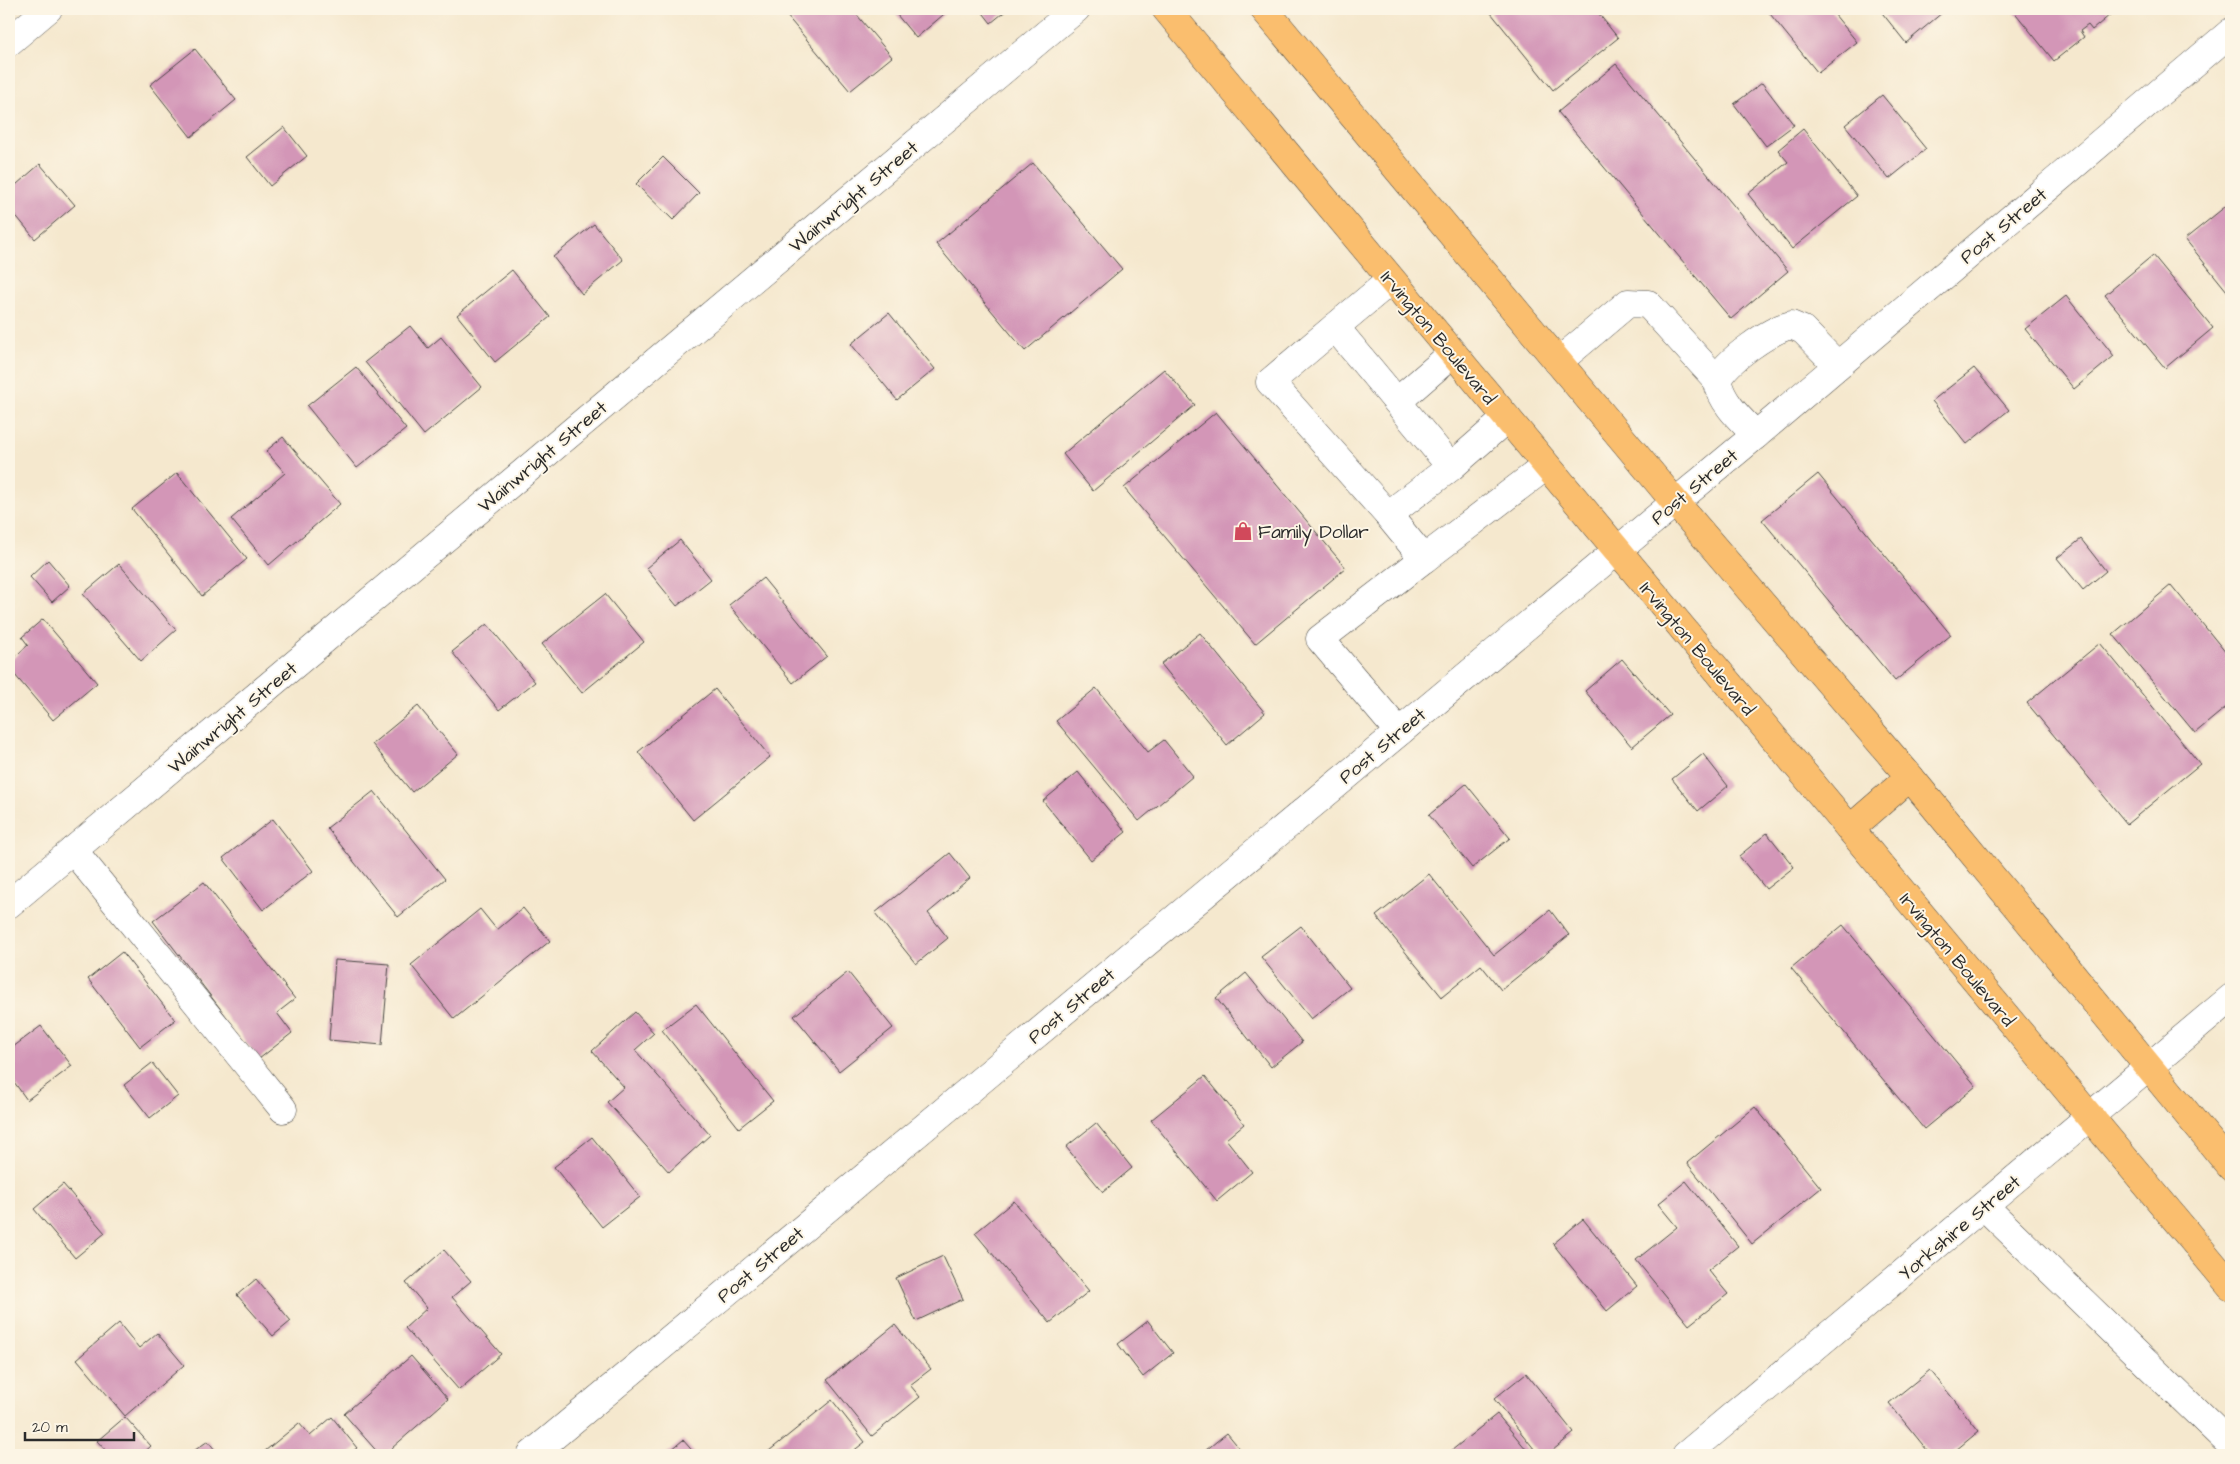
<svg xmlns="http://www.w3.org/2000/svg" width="2240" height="1464" viewBox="0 0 2240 1464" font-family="'Architects Daughter',sans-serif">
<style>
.building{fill:#d396b7}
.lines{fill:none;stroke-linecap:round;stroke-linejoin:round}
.minor-casing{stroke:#494743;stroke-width:29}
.major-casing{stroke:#494743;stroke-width:29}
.minor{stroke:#fff;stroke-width:28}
.major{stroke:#fabe6e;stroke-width:28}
.labels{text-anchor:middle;stroke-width:4;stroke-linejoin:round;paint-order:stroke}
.street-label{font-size:19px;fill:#2b2b2b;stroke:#fcf5e5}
.poi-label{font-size:19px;fill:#2b2b2b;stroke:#fcf5e5;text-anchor:start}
</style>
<rect width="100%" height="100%" fill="#fcf5e5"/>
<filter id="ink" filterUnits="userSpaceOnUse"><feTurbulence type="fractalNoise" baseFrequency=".02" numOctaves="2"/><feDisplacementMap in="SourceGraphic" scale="10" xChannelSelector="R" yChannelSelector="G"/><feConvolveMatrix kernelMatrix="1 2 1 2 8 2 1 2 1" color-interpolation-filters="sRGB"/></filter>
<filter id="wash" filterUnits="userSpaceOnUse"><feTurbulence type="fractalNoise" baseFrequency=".0096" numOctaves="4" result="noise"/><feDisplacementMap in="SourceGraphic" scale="20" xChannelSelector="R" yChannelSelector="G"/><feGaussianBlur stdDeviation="1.12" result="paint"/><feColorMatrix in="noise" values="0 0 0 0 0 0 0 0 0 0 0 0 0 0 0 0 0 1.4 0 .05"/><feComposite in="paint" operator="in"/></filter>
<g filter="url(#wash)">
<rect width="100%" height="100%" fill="#f5e8ce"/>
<g id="blocks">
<g class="building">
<path d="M781,9H852L892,57L850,91Z"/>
<path d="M892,9H950L916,38Z"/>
<path d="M980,9H1008L991,23Z"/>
<path d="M1497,9H1595L1618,38L1553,90L1491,13Z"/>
<path d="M1766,9H1830L1857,42L1818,73Z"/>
<path d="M1879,9H1940L1943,12L1906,43Z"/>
<path d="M2012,9H2105L2110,15L2092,30L2088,25L2080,31L2084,37L2054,61Z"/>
<path d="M195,49L236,100L191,137L150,85Z"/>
<path d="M1616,64L1788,271L1731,319L1558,112Z"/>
<path d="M1762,83L1794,125L1766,146L1734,104Z"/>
<path d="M1882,95L1926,149L1889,179L1845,125Z"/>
<path d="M284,127L307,156L270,186L247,157Z"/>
<path d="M1803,129L1857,196L1792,249L1748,194L1788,162L1778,150Z"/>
<path d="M663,157L699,193L673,220L636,184Z"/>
<path d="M1033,163L1122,269L1025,351L936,244Z"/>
<path d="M40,164L75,205L35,239L9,207V191Z"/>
<path d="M2231,202V296L2185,239Z"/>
<path d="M594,224L623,260L582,294L553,257Z"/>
<path d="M2153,255L2213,328L2165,368L2105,295Z"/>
<path d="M512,270L550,317L495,362L457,315Z"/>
<path d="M2066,296L2114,356L2074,389L2025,329Z"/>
<path d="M889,313L935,369L897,400L851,344Z"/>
<path d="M410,326L428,348L441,337L482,387L424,435L365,362Z"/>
<path d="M356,367L406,429L357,468L307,406Z"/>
<path d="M1974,368L2009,410L1967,444L1932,401Z"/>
<path d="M1164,369L1195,405L1093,491L1063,454Z"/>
<path d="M1216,412L1346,568L1255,644L1124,488Z"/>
<path d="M283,437L340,504L269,565L231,519L285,473L266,451Z"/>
<path d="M177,473L247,559L202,596L132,509Z"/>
<path d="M1818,474L1951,635L1895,681L1762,520Z"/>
<path d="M2081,539L2106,571L2083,590L2057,558Z"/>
<path d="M680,540L711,579L677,606L646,568Z"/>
<path d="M48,560L70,586L52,602L30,577Z"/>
<path d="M119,564L176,630L141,661L83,594Z"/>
<path d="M763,578L827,656L793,683L729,605Z"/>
<path d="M2171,585L2231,659V703L2195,733L2113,634Z"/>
<path d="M605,594L644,642L582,693L542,644Z"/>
<path d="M43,619L97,683L53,720L9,668V662L28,645L22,637Z"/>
<path d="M487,624L535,682L499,710L452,652Z"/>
<path d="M1200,633L1265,713L1227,745L1161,664Z"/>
<path d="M2100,643L2200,764L2127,824L2027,703Z"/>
<path d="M1622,659L1670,715L1632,747L1585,691Z"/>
<path d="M1096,688L1148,752L1164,740L1193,776L1139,821L1056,721Z"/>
<path d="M715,689L770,757L693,820L638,752Z"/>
<path d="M418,706L458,754L412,792L372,744Z"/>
<path d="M1703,754L1728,786L1698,811L1672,779Z"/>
<path d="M1078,772L1126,832L1091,860L1043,801Z"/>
<path d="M1466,784L1510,838L1472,868L1429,815Z"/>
<path d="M374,791L445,879L398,917L327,828Z"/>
<path d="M273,819L313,871L263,910L223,858Z"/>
<path d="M1767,833L1794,867L1766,889L1739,856Z"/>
<path d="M950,853L970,878L928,913L948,938L916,964L875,913Z"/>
<path d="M1429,874L1494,955L1550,910L1569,935L1501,990L1481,965L1442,997L1376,916Z"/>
<path d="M204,882L295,999L277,1013L292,1033L259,1059L153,921Z"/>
<path d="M523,908L550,941L454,1019L411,965L480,909L497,930Z"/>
<path d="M1843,925L1976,1086L1924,1129L1791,968Z"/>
<path d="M1301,926L1350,988L1311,1019L1261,957Z"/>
<path d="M122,952L175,1020L140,1047L88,979Z"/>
<path d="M335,960L389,964L382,1045L329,1040Z"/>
<path d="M848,972L893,1028L839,1071L794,1016Z"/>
<path d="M1246,973L1302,1042L1271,1067L1216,998Z"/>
<path d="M696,1004L773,1101L739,1128L662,1030Z"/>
<path d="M635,1012L654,1033L635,1050L710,1135L669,1172L607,1102L624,1087L592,1051Z"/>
<path d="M41,1026L72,1066L27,1100L9,1075V1050Z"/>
<path d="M152,1063L178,1096L150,1118L124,1085Z"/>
<path d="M1205,1076L1244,1124L1226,1139L1252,1172L1217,1201L1151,1120Z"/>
<path d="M1755,1107L1821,1188L1752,1244L1687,1163Z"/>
<path d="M1096,1123L1132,1168L1103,1192L1066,1147Z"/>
<path d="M592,1137L640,1197L602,1227L554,1167Z"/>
<path d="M1686,1181L1738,1246L1708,1270L1728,1294L1689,1325L1636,1260L1677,1227L1658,1204Z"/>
<path d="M63,1184L105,1233L75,1258L34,1209Z"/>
<path d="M1014,1201L1089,1291L1050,1323L975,1233Z"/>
<path d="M1583,1219L1637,1286L1607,1311L1553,1244Z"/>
<path d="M444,1250L471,1281L452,1297L501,1354L459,1390L405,1328L427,1308L406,1283Z"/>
<path d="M943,1256L963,1299L916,1321L896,1278Z"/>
<path d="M256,1279L291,1321L273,1336L237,1295Z"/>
<path d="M1148,1321L1173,1353L1143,1377L1118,1344Z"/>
<path d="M119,1323L139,1348L157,1333L184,1365L125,1416L77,1359Z"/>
<path d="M895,1325L931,1369L910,1385L920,1397L872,1436L827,1380Z"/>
<path d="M411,1356L448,1399L384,1455H380L344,1414Z"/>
<path d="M1930,1370L1979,1431L1950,1455H1931L1889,1403Z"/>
<path d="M1526,1373L1574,1433L1547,1455H1539L1494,1399Z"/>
<path d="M832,1400L865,1442L848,1455H764Z"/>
<path d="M1497,1414L1531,1455H1446Z"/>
<path d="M125,1417L151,1446L141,1455H110L97,1441Z"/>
<path d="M332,1417L357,1448L348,1455H269L265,1451L299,1423L310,1436Z"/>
<path d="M1227,1433L1245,1455H1200Z"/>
<path d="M683,1440L696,1455H665Z"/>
<path d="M208,1441L219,1455H188Z"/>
</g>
</g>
</g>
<g filter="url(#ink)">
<use href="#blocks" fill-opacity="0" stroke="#494743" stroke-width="1"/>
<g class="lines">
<g class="minor-casing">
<g id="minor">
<path d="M9,42L48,9"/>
<path d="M1335,327L1391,280"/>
<path d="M1558,362L1628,303L1648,304L1717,380"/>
<path d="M1398,401L1453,353"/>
<path d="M1756,435C1739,418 1722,403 1717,380C1727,360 1770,330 1791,325L1803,330L1837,365"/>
<path d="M1451,467L1335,327L1270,382L1388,515L1451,467L1507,418"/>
<path d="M1388,515L1424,559L1320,639L1399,732"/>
<path d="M1424,559L1546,466"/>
<path d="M73,850L283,1109"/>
<path d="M9,904L1076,9"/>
<path d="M1984,1206L2231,1445"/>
<path d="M531,1455L1756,435L2231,32"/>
<path d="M1686,1455L2231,998"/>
</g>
</g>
<g class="major-casing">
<g id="major">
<path d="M1166,9L2231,1286"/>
<path d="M1264,9L1675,502L1910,777L2231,1167"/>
<path d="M1850,829L1910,777"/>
</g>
</g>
<use href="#minor" class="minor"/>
<use href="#major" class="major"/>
</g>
</g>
<defs>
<g id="shop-bare" transform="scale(1.5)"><path d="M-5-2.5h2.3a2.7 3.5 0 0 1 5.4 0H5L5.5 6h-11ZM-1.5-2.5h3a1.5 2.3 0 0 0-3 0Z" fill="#d1495b" stroke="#fcf5e5" stroke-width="2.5" paint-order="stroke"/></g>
</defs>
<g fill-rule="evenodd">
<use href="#shop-bare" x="1243" y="531"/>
</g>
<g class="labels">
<g class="street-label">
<text transform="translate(853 196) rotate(-40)" y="7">Wainwright Street</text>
<text transform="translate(2003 225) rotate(-40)" y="7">Post Street</text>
<text transform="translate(1439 337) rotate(50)" y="7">Irvington Boulevard</text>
<text transform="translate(542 456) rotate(-40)" y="7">Wainwright Street</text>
<text transform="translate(1694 486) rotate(-40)" y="7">Post Street</text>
<text transform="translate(1698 648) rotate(50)" y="7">Irvington Boulevard</text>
<text transform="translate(232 717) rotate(-40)" y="7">Wainwright Street</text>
<text transform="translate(1382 745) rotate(-40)" y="7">Post Street</text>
<text transform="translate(1958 959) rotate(50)" y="7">Irvington Boulevard</text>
<text transform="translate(1071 1005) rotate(-40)" y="7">Post Street</text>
<text transform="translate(1959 1227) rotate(-40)" y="7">Yorkshire Street</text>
<text transform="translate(760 1264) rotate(-40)" y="7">Post Street</text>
</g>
<g class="poi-label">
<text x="1258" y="538">Family Dollar</text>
</g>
</g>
<rect width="2240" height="1464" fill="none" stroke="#fcf5e5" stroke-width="30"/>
<path d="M25 1432v8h109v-8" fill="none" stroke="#2b2b2b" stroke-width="2.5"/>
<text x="32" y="1432" font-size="15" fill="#2b2b2b" stroke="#fcf5e5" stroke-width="4" paint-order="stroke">20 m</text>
</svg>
